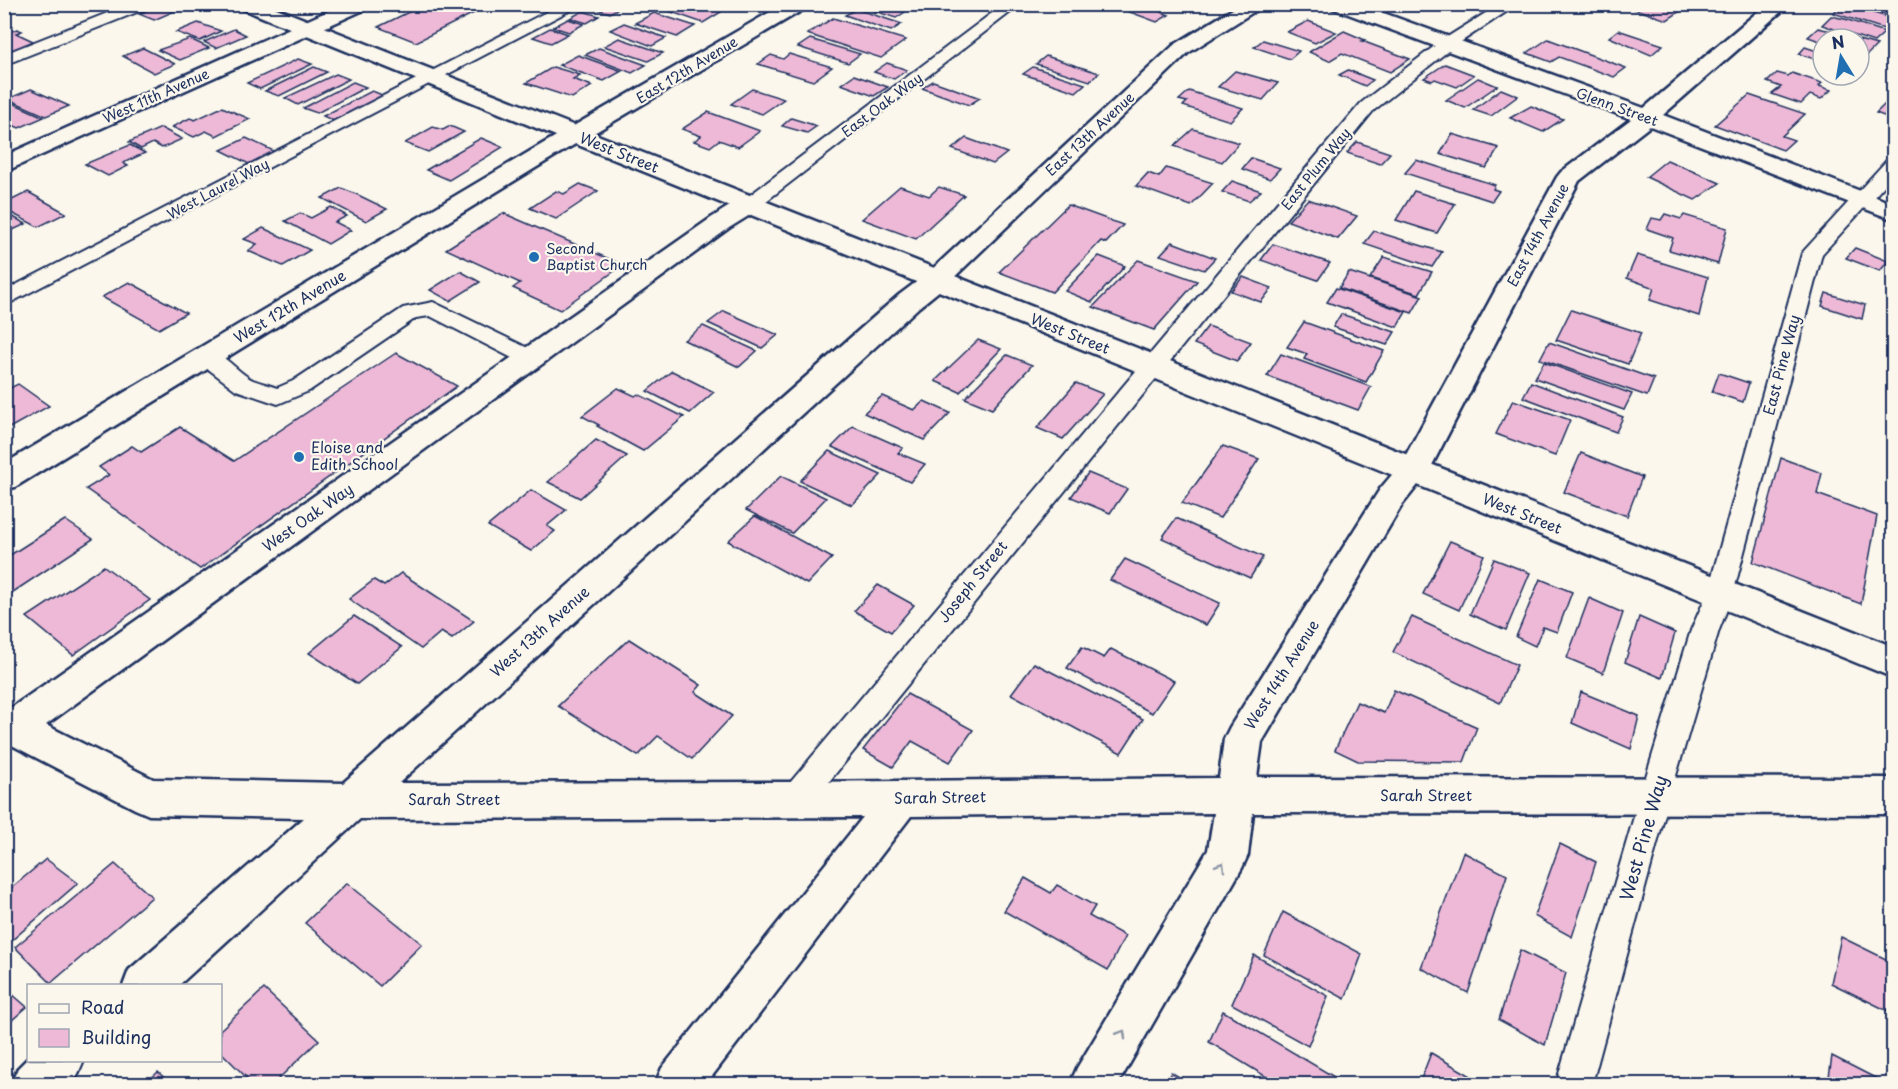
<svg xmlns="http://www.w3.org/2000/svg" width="1898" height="1089" viewBox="0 0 1898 1089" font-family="'Playpen Sans',sans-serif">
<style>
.building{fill:#edb9d6;stroke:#1b2f5e;stroke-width:1.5}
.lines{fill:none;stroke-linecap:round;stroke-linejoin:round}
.service-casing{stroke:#1b2f5e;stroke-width:4}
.minor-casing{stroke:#1b2f5e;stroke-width:5}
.secondary-casing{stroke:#1b2f5e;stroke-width:5}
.service{fill:#fbf7ec;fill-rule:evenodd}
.minor{fill:#fbf7ec;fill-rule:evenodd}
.secondary{fill:#fbf7ec;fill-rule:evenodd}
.oneway{stroke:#8b93a5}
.poi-dot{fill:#1f6fb2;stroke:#fbf7ec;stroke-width:2}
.labels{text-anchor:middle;stroke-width:4.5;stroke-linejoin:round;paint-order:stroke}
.far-street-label{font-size:14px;fill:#1b2f5e;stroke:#fbf7ec}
.far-poi-label{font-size:14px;fill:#1b2f5e;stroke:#fbf7ec;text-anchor:start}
.street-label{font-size:15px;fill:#1b2f5e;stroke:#fbf7ec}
.poi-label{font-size:15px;fill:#1b2f5e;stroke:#fbf7ec;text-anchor:start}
.near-street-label{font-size:18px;fill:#1b2f5e;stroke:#fbf7ec}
</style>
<rect width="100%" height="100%" fill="#fbf7ec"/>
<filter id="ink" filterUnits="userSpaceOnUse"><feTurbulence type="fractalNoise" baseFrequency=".0167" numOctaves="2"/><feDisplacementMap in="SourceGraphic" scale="12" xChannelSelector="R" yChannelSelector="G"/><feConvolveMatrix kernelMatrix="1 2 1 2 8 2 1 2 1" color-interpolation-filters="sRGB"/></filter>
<g filter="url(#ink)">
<g class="building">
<path d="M92,4H127L110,12Z"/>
<path d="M161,4H181L186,6L154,20L139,14Z"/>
<path d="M425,4H492L416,42L378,27Z"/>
<path d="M599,4H626L610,13L593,8Z"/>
<path d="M666,4H697L721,12L703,23L660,8Z"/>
<path d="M870,4H881L905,12L896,18L865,8Z"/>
<path d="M1125,4H1141L1169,15L1157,22L1119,8Z"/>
<path d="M1633,4H1669L1684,9L1667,20L1629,7Z"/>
<path d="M1843,4L1894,19V32L1833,13Z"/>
<path d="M1894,4V17L1855,5V4Z"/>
<path d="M856,9L902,24L891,31L845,15Z"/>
<path d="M583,11L599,16L587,23L570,18Z"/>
<path d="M654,13L695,26L677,37L635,23Z"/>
<path d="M1831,16L1845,19L1885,32L1874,42L1822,25Z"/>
<path d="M833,18L906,40L881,58L807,34Z"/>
<path d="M568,19L584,24L569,32L553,27Z"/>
<path d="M1308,21L1336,32L1315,43L1287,32Z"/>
<path d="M198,23L221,31L200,41L176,32Z"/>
<path d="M624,23L666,38L652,46L610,30Z"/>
<path d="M550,28L568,34L551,43L533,37Z"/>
<path d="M1818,28L1831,31L1857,39H1823V42L1808,37Z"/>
<path d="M17,29L22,31L16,33L35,42L11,51L4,48V34Z"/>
<path d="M234,29L246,35L216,48L204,42Z"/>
<path d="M1618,30L1663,45L1651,55L1609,37Z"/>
<path d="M1344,31L1365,40L1362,41L1410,59L1390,72L1342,53L1329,61L1309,52Z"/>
<path d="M619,38L663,53L648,61L604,46Z"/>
<path d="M190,39L209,48L180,60L158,50Z"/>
<path d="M810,39L860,54L848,63L798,47Z"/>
<path d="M1548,39L1626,68L1614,77L1559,57L1551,62L1527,53Z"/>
<path d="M1263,40L1299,51L1290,59L1254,47Z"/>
<path d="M1859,40L1877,45L1867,55L1859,53Z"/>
<path d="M1805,47L1823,53V62L1799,54Z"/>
<path d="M143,48L175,64L154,73L123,56Z"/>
<path d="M599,48L646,65L632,73L585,55Z"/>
<path d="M789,54L832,67L813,81L758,64L771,55L783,59Z"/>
<path d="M578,55L622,71L604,81L559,65Z"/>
<path d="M1046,56L1099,73L1090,81L1036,64Z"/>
<path d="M298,59L312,64L260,89L247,83Z"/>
<path d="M887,63L907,70L894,79L874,72Z"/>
<path d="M1445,64L1474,75L1457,87L1435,79L1432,81L1424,78Z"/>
<path d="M314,67L327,72L279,96L265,91Z"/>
<path d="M553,67L580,75L573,79L592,86L572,98L526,83Z"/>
<path d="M1033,67L1085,84L1076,92L1023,74Z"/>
<path d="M1348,70L1373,80L1365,86L1339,75Z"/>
<path d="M1235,71L1278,83L1263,100L1218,87Z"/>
<path d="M1777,73L1788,76L1792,73L1822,83L1819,86L1831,90L1821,99L1810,95L1801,104L1772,94L1781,87L1767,82Z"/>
<path d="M336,74L349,79L298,105L285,98Z"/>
<path d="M854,75L888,87L874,96L841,84Z"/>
<path d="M1478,78L1497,86L1465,108L1446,100Z"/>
<path d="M933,81L980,98L969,105L922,88Z"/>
<path d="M353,82L366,87L317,113L303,108Z"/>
<path d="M31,89L69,106L46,116L8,99Z"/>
<path d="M752,89L784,99L762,114L731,104Z"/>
<path d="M1501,89L1518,96L1491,116L1473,110Z"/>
<path d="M372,91L385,96L336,122L323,116Z"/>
<path d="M1189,91L1243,108L1230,121L1183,106L1187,102L1179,100Z"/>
<path d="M1749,95L1805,114L1782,136L1794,140L1783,150L1715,125Z"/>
<path d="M4,99L44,117L19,128L4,121Z"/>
<path d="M1886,103L1894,106V120L1876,113Z"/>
<path d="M1531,106L1563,119L1543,132L1510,118Z"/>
<path d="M222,107L250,119L216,136L206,131L194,137L172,127L190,118L195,120Z"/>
<path d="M708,112L760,131L738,147L719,140L710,147L694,141L701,136L682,129Z"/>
<path d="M791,118L817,126L807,133L782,126Z"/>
<path d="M450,126L464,132L428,152L405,143L433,127L443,130Z"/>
<path d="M161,128L182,139L162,148L153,143L141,149L129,142Z"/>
<path d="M1193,129L1239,143L1222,162L1174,146Z"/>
<path d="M1452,134L1499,148L1486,168L1440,154Z"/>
<path d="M246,138L278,153L253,166L221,150Z"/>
<path d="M481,138L503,147L449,180L426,170Z"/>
<path d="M966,138L1007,153L993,164L952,149Z"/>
<path d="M1357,142L1390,153L1380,164L1347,153Z"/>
<path d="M130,145L145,153L123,163L128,166L108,176L85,164Z"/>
<path d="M1251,158L1280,168L1270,179L1242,169Z"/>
<path d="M1416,160L1495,185L1493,189L1499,191L1492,201L1405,173Z"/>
<path d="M1667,160L1720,183L1695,200L1646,177Z"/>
<path d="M1166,168L1213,183L1191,206L1136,186L1148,173L1159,177Z"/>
<path d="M1232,181L1261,191L1249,201L1222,192Z"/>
<path d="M580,184L598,191L556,219L530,208L556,191L564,194Z"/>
<path d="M900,186L929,196L939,187L964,195L916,239L862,219Z"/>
<path d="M341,188L356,194L387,209L366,221L322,198Z"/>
<path d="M1414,191L1455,204L1437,233L1396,220Z"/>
<path d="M28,192L66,213L38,227L4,209V204Z"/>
<path d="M1308,199L1357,216L1338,239L1288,221Z"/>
<path d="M1068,205L1123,225L1106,243L1101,241L1052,292L999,272Z"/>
<path d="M331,207L347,216L335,222L351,230L328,244L285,221L300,213L311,218Z"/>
<path d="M4,212L26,224L4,234Z"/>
<path d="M503,213L623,265L560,310L513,288L520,283L446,249Z"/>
<path d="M1665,214L1681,219L1684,215L1727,228L1718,264L1669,250L1673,238L1647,229L1652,218L1661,220Z"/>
<path d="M263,228L310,250L283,266L248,251L257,244L244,239Z"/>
<path d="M1374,231L1442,252L1432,267L1364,244Z"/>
<path d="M1172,242L1215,258L1204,270L1160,255Z"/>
<path d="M1273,244L1330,263L1318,280L1261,260Z"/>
<path d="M1855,248L1888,261L1880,271L1846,258Z"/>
<path d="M1637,255L1708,277L1699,316L1650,300L1654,288L1627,278Z"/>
<path d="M1099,256L1125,266L1092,302L1065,291Z"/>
<path d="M1384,257L1432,272L1419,294L1370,278Z"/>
<path d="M1138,260L1197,281L1154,330L1093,307Z"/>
<path d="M460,271L480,282L450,301L430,290Z"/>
<path d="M1349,272L1422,296L1412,313L1339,288Z"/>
<path d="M1243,277L1272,288L1261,302L1231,291Z"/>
<path d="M129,282L186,313L159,329L102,297Z"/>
<path d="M1336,288L1406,312L1397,327L1327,302Z"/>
<path d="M1826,293L1865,305L1862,319L1822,306Z"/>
<path d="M1571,310L1641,333L1628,364L1556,340Z"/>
<path d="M724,311L778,335L762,348L708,323Z"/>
<path d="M1341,314L1395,332L1387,345L1333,327Z"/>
<path d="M1304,322L1384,351L1366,382L1304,359L1307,354L1287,347Z"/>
<path d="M703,326L757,351L739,367L684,340Z"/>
<path d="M1208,326L1251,342L1237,361L1194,344Z"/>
<path d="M978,340L1001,349L960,392L935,381Z"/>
<path d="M1549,342L1654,379L1647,396L1540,359Z"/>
<path d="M396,353L457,386L200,569L86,489L109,475L99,467L132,446L141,452L180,427L234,461Z"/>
<path d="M1281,354L1371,387L1358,410L1267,376Z"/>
<path d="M1007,355L1032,365L992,409L965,398Z"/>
<path d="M1544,362L1632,394L1624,410L1535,378Z"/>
<path d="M672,371L714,392L690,413L647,391Z"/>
<path d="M1719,373L1749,383L1743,402L1712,392Z"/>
<path d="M1531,382L1623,417L1616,432L1523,397Z"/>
<path d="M1076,383L1103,394L1063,439L1037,428Z"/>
<path d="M18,384L49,406L4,431V391Z"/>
<path d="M618,388L635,396L638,394L684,417L643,451L597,426L599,425L582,416Z"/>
<path d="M882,396L914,410L924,401L950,413L924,440L864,413Z"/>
<path d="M1513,400L1570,420L1555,456L1496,434Z"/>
<path d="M853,426L903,448L898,453L925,464L910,482L832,447Z"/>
<path d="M596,440L627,456L580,498L548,482Z"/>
<path d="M1223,446L1259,459L1220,518L1182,503Z"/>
<path d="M829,451L881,475L852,505L800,481Z"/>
<path d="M1581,453L1642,477L1627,516L1564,492Z"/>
<path d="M1781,458L1822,473L1817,494L1877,516L1861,604L1753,562Z"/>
<path d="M1088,473L1127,489L1110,513L1071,497Z"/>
<path d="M781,476L826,498L792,533L746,510Z"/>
<path d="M531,490L566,510L547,526L555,531L531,551L488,526Z"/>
<path d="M755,516L832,558L807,584L728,541Z"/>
<path d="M1176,518L1263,557L1250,578L1162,538Z"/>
<path d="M65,520L93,539L4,598V559Z"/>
<path d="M1450,541L1484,555L1459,610L1423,594Z"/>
<path d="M1125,559L1220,603L1206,625L1110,580Z"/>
<path d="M1494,559L1530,573L1506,630L1470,614Z"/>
<path d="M104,566L150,600L73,655L27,617Z"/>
<path d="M401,573L474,621L452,639L441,632L421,649L349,599L374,580L384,586Z"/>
<path d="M1540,579L1572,592L1557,632L1543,627L1535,646L1516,637Z"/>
<path d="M878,585L914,605L891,632L854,611Z"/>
<path d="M1589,598L1623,613L1603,673L1567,658Z"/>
<path d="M354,616L402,647L357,684L309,653Z"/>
<path d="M1412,617L1517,665L1500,703L1393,652Z"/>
<path d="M1639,617L1675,633L1662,678L1625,662Z"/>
<path d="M629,639L701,685L695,692L732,716L692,759L658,736L638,756L558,706Z"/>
<path d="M1082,647L1104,658L1111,649L1174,681L1152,713L1067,668Z"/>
<path d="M1034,663L1143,719L1121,753L1011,694Z"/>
<path d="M1394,690L1477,727L1464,762L1358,761L1335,750L1357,702L1384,713Z"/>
<path d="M1581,692L1639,716L1631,749L1572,723Z"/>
<path d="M907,694L973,730L950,762L912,741L893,767L863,750Z"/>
<path d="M1560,844L1596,862L1572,937L1534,916Z"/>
<path d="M1463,852L1507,875L1468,993L1421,968Z"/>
<path d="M46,859L78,883L4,947V894Z"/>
<path d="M115,864L152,897L51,983L15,947Z"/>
<path d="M1025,878L1051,893L1057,885L1095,906L1089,916L1125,936L1108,970L1004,911Z"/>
<path d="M347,883L422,944L380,986L305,923Z"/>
<path d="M1283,912L1362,954L1345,999L1264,955Z"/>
<path d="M1841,937L1894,963V1014L1831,983Z"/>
<path d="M1520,950L1566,973L1545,1045L1499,1020Z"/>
<path d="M1254,955L1328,996L1308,1046L1232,1004Z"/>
<path d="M4,987L27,1007L4,1027Z"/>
<path d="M264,989L319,1040L273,1084H253L220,1051V1030Z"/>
<path d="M1223,1011L1346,1084H1278L1209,1042Z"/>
<path d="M1431,1053L1485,1084H1419Z"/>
<path d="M1832,1056L1887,1084H1828Z"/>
<path d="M158,1072L171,1084H145Z"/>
<path d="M1171,1072L1190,1084H1165Z"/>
</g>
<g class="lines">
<g class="service-casing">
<g id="service">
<path d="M130,4H152L150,7L4,65V54Z"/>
<path d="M562,4H582L4,306V291Z"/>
<path d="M1004,4H1021L756,209H742L739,205L742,201Z"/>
<path d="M1500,4H1518L1453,47L1373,111L806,810L795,814L784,810L780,800L784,790L1361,103L1441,41Z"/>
<path d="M1894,158V175L1822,254L1733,594L1719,630L1670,796L1592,1084H1556L1640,796L1691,630L1707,594L1802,253L1888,159Z"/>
<path d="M433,302L540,354L543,359L540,364L532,366L524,364L430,316L416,318L309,391L278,404L236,390L199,362L196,357L199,352C221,346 235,372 253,380C261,383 269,385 277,388L293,381L403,308Z"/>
</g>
</g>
<g class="minor-casing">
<g id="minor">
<path d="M344,4H371L368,8L4,172V156Z"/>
<path d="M784,4H809L806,8L555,156L15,487L4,490V464L539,146Z"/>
<path d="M1241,4H1266L1188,53L945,286L919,307L399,783L795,782L1219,778L1224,739L1230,727L1380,489L1401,464L1557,177L1561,172L1631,119L1332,8L1329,4H1359L1644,108L1767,4H1790L1663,115L1894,204V220L1650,126L1579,181L1429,471L1402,505L1262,742L1257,777L1894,778V814L1253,813L1248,855L1242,868L1118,1084H1070L1077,1068L1208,850L1214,813L911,816L706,1084H655L662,1068L863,817L360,819L178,986H123L129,970L304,818L149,815L135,809L4,741V706L11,708L711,218C726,209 740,195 758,200L761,205L758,210L729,228L46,725L153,779L343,783L899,295L927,274L1174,45Z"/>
<path d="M28,1058V1060H84L77,1076L68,1084H11L18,1068Z"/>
</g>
</g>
<g class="secondary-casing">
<path id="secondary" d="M237,4H266L1894,647V678L240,8Z"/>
</g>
<use href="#service" class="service"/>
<use href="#minor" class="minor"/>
<use href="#secondary" class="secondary"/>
</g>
<defs><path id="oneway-chevron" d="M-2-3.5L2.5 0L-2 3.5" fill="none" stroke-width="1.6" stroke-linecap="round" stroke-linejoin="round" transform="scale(1.5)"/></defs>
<g class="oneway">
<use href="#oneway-chevron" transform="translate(1221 866) rotate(-60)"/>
<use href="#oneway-chevron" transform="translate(1122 1034) rotate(-60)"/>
</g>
</g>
<g class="poi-dot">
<circle cx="534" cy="257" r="6"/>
<circle cx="299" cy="457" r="6"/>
</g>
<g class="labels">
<g class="far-street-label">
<text transform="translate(687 70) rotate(-31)" y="5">East 12th Avenue</text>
<text transform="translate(156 96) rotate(-24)" y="5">West 11th Avenue</text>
<text transform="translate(882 105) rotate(-37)" y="5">East Oak Way</text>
<text transform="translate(1617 107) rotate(20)" y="5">Glenn Street</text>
<text transform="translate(1090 134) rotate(-43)" y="5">East 13th Avenue</text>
<text transform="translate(1316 169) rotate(-51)" y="5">East Plum Way</text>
<text transform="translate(218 189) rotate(-28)" y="5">West Laurel Way</text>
<text transform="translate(1538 235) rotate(-62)" y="5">East 14th Avenue</text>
</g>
<g class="far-poi-label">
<text x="546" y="254">Second<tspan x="546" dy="16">Baptist Church</tspan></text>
</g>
<g class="street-label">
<text transform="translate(619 153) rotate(22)" y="5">West Street</text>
<text transform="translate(290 307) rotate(-31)" y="5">West 12th Avenue</text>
<text transform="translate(1070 334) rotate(22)" y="5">West Street</text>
<text transform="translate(1782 365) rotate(-75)" y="5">East Pine Way</text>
<text transform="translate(1522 514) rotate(22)" y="5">West Street</text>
<text transform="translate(308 518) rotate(-35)" y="5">West Oak Way</text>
<text transform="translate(973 582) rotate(-51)" y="5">Joseph Street</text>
<text transform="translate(540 632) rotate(-42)" y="5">West 13th Avenue</text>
<text transform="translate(1282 675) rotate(-58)" y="5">West 14th Avenue</text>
<text x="1426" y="801">Sarah Street</text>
<text transform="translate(940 798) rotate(-1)" y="5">Sarah Street</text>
<text x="454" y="805">Sarah Street</text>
</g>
<g class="poi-label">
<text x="311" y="453">Eloise and<tspan x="311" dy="17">Edith School</tspan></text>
</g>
<g class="near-street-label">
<text transform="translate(1644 838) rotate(-74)" y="6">West Pine Way</text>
</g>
</g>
<rect width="1898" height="1089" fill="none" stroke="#fbf7ec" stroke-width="24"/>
<rect x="12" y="12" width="1874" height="1065" fill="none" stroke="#1b2f5e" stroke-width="2" filter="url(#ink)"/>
<rect x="27" y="984" width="195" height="78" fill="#fbf7ec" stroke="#a1a7b3" stroke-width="1.5"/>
<rect x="39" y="1004" width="30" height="9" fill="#fbf7ec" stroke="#a1a7b3" stroke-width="1.5"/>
<text x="81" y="1014" font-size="18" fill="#1b2f5e">Road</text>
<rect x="39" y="1029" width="30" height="18" fill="#edb9d6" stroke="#a1a7b3" stroke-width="1.5"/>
<text x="81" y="1044" font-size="18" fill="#1b2f5e">Building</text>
<g transform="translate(1841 57) rotate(349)"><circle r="28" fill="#fbf7ec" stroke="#a1a7b3" stroke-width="1.5"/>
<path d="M0-4.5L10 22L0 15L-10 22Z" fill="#1f6fb2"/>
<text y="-9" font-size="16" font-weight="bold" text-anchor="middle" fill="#1b2f5e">N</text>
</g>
</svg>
